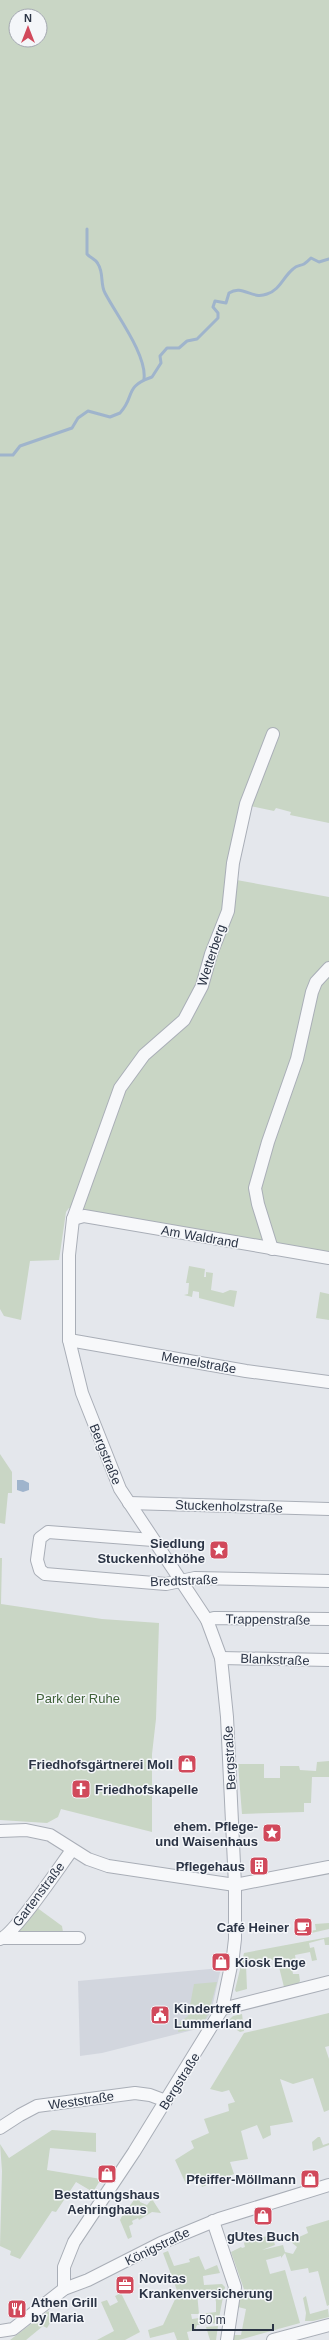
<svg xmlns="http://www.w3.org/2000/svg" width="329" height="2340" viewBox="0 0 329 2340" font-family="Helvetica,sans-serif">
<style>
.built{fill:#d2d6de}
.green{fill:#c9d6c5;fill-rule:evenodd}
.water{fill:#9fb4cc}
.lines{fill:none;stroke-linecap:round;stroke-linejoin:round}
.stream{stroke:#9fb4cc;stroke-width:3}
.minor-casing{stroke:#a9aeb7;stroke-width:14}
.minor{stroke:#f7f8fa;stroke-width:12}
.labels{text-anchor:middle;stroke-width:3;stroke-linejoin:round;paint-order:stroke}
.street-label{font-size:13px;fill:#2b3445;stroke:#f4f6f9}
.poi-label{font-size:13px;font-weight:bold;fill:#2b3445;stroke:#f4f6f9;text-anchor:end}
.park-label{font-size:13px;fill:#3f6138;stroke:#f4f6f9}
</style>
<rect width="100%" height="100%" fill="#e4e7ec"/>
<path class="built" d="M221,1968L211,2012L201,2028L102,2053L80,2056L78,1981Z"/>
<g class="green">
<path d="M0,0H329V823L290,815L291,812L276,808L274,811L246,805L231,879L329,897V1254L69,1208L66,1212L59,1260L30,1261L21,1320L4,1316L0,1309ZM16,16H40V40H16Z"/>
<path d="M189,1266L205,1269L204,1277H206V1272L213,1273L211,1290L223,1293L230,1290L237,1291L234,1307L199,1298V1292L193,1291L192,1297L184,1295L188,1294L189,1283H186Z"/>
<path d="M320,1292L329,1294V1320L316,1318Z"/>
<path d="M0,1454L12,1472V1493H8L5,1524L0,1523Z"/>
<path d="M0,1558H2L1,1604L102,1619L159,1623L156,1719L152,1754V1832L61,1809L58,1817L47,1823L0,1820Z"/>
<path d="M329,1761V1777H312L311,1803H304V1812L242,1814L238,1764H264V1778H280V1766H299L300,1770L316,1771L317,1762Z"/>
<path d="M36,1907L62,1926L63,1932H20L19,1929Z"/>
<path d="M329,1923V1929L303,1935L302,1932L316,1930L315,1924Z"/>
<path d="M329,1937V1945H325L324,1939L309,1943L310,1948L314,1947L317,1960L312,1961L310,1952L295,1955L296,1961L291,1963L293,1974H299L300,1981L298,1984L284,1987L277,1959L246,1965L247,1989L236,1992L235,1990L244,1953Z"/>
<path d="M217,1982L209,2012L201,2028L178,2032L180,2022L188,2016L194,1984Z"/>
<path d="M329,2013V2046L325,2047L329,2059V2110L324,2112L313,2078L293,2084L280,2079L293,2122L270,2126L271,2135L263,2139L257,2125L241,2131L248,2159L230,2162L234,2174L202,2187L199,2179L186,2184L175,2160L194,2148L191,2141L209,2133L204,2119L229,2111L228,2104L235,2102L229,2090L222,2092L210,2089L244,2033Z"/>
<path d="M242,2014L244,2031L240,2032L226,2023L233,2016Z"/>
<path d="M52,2130L96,2133V2152L50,2148L47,2170L101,2179L93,2192L76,2182L56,2212L52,2211L20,2259L10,2255L11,2251L0,2246L2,2171L0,2144L9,2158Z"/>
<path d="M318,2137H320L323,2145L329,2143V2145L313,2151L312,2142Z"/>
<path d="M139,2193L140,2202L147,2205L152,2199L161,2213L152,2212L139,2220L138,2218L132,2221L133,2224L129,2226L132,2237L128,2239L120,2220L122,2216L134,2211L129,2207Z"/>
<path d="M329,2220V2305L327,2306L318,2271L309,2273L308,2268L291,2271L285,2253L281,2258V2256L266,2260L270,2274L285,2270L300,2323L239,2340H232L233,2335H241L246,2309L238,2307L240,2297L246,2295L231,2252L241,2247L242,2248L245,2247L244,2243L246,2241L272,2235L275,2245L262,2250L283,2245L285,2252L293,2254L297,2247L290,2241L308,2233L306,2227Z"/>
<path d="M168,2251L174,2266L190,2262L189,2259L199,2256L205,2270L217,2265L220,2273L203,2276L204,2285L222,2284L225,2287L218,2323L197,2325L195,2330L187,2332L189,2340H177L174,2332L150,2338L148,2330L178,2320L163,2325L178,2293L163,2253ZM204,2290H206L207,2292H214L216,2302V2312L199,2314V2318L192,2319L191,2314H199L197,2293H204Z"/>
<path d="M121,2293L140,2332L125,2340H97L114,2331L101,2302L107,2300L110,2306L118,2302L115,2296Z"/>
<path d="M306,2296L310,2314L328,2309L329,2317L313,2321H305L306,2313L303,2298Z"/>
<path d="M48,2311L53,2318L47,2328L43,2326L26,2340H10Z"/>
<path d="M218,2326L216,2340H210L206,2327Z"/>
</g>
<path class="water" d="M17,1480H23L29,1483V1490L23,1492L17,1490Z"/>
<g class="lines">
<g class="stream">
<path d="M87,229V254C90,258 96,259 98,264C104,273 100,284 105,293C117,316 147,355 144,379"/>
<path d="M0,455H13L20,446L72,428L78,418L88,411L110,417L120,413C136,396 123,387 152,377L161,363L160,356L167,348H179L187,341L197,339L218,318V313L213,307L215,301L226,303L229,293C243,284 251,300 267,294C280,290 283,277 293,269C297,265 300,266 304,264C307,262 309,260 311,258L319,262L329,259"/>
</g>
<g class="minor-casing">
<g id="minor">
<path d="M73,1219L84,1216L329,1258"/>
<path d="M272,1249L258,1204L255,1188L268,1142L297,1059L312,992L316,982L329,968"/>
<path d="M69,1340L246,1371L329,1382"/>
<path d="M129,1503L329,1509"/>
<path d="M153,1540L48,1532L40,1538L37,1560L40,1570L45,1574L166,1584L195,1578L329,1581"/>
<path d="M207,1620L214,1618L329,1619"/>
<path d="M221,1658L329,1660"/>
<path d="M0,1831L26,1830L50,1835L88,1859L108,1866L235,1885L329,1867"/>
<path d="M4,1938H79"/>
<path d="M0,1939C14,1935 60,1866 72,1850"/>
<path d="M222,2009L329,1982"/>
<path d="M0,2128L20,2115L37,2106L135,2093L150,2095L166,2101"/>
<path d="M213,2221L235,2287L227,2340"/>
<path d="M64,2289V2267L74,2242L134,2152L222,2009L233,1956L235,1939V1885L227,1717L221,1658L207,1620L120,1489L82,1393L69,1340V1255L73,1219L120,1088L144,1055L184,1020L202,986L211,954L228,911L233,863L246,804L273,734"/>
<path d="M0,2331L13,2329L64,2289L88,2280L161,2243L219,2219L329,2185"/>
<path d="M273,2340L329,2325"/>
</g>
</g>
<use href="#minor" class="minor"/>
</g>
<defs>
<g id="sight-square" transform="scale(1)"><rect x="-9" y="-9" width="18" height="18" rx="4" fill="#d1495b" stroke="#f4f6f9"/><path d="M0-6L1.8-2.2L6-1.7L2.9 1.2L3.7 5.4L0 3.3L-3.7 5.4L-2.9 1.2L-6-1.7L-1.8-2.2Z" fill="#fff"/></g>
<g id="shop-square" transform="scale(1)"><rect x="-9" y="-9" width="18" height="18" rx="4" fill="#d1495b" stroke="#f4f6f9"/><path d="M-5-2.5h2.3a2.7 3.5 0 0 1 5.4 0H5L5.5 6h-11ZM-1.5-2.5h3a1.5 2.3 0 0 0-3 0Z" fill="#fff"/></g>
<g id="church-square" transform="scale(1)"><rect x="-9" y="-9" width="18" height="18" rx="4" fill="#d1495b" stroke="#f4f6f9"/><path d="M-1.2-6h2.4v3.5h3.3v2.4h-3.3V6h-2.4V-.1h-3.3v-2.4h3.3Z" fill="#fff"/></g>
<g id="building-square" transform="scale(1)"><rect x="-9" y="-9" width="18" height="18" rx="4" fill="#d1495b" stroke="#f4f6f9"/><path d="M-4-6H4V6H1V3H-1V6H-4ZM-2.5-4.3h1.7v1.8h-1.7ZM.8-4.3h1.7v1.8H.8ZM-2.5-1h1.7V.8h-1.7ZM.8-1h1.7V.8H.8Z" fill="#fff"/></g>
<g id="cafe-square" transform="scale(1)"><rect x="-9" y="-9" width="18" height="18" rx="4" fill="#d1495b" stroke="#f4f6f9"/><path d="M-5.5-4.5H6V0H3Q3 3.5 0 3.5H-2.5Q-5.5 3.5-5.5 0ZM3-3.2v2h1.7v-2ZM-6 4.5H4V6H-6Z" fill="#fff"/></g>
<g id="civic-square" transform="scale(1)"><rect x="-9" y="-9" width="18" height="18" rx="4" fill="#d1495b" stroke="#f4f6f9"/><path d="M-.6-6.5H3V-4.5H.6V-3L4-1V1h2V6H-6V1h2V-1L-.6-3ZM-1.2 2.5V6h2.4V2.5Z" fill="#fff"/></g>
<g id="office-square" transform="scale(1)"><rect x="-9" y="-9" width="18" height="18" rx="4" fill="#d1495b" stroke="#f4f6f9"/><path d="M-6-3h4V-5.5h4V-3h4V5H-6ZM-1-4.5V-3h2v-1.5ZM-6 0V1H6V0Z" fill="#fff"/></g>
<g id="restaurant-square" transform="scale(1)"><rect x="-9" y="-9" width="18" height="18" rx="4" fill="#d1495b" stroke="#f4f6f9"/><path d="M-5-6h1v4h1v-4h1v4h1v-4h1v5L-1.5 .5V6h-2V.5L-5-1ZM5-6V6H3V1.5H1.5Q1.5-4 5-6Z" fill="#fff"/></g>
</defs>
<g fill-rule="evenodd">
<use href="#sight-square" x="219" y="1550"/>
<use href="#shop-square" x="187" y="1764"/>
<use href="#church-square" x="81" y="1789"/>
<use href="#sight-square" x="272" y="1833"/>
<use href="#building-square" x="259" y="1866"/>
<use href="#cafe-square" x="303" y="1927"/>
<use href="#shop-square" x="221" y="1962"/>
<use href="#civic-square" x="160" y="2015"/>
<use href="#shop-square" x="107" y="2174"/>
<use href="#shop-square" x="310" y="2179"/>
<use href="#shop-square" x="263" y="2216"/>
<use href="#office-square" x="125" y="2285"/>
<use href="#restaurant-square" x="17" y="2309"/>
</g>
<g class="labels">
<g class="street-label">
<text transform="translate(211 955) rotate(-72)" y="5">Wetterberg</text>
<text transform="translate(200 1236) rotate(10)" y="5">Am Waldrand</text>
<text transform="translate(199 1362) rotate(10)" y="5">Memelstraße</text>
<text transform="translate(106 1454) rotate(68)" y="5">Bergstraße</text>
<text transform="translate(229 1506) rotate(2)" y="5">Stuckenholzstraße</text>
<text transform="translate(184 1580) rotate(-2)" y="5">Bredtstraße</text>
<text transform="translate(268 1619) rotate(1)" y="5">Trappenstraße</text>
<text transform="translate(275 1659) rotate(2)" y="5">Blankstraße</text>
<text transform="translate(229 1758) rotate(-93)" y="5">Bergstraße</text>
<text transform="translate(38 1894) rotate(-53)" y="5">Gartenstraße</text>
<text transform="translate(179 2081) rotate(-58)" y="5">Bergstraße</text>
<text transform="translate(81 2100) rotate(-8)" y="5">Weststraße</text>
<text transform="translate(157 2246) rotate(-26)" y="5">Königstraße</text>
</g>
<g class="poi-label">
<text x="205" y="1548">Siedlung<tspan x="205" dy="15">Stuckenholzhöhe</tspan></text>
<text x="173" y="1769">Friedhofsgärtnerei Moll</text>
<text x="95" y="1794" text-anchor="start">Friedhofskapelle</text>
<text x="258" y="1831">ehem. Pflege-<tspan x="258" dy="15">und Waisenhaus</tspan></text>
<text x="245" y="1871">Pflegehaus</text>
<text x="289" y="1932">Café Heiner</text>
<text x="235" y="1967" text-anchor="start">Kiosk Enge</text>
<text x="174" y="2013" text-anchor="start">Kindertreff<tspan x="174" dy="15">Lummerland</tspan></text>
<text x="296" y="2184">Pfeiffer-Möllmann</text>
<text x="107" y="2199" text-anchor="middle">Bestattungshaus<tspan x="107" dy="15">Aehringhaus</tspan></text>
<text x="263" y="2241" text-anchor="middle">gUtes Buch</text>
<text x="139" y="2283" text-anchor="start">Novitas<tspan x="139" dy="15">Krankenversicherung</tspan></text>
<text x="31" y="2307" text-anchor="start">Athen Grill<tspan x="31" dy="15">by Maria</tspan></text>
</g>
<g class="park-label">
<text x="78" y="1703">Park der Ruhe</text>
</g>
</g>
<g transform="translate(28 28)"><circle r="19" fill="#f4f6f9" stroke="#a4a8b1"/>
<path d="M0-3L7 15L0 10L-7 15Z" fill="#d1495b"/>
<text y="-6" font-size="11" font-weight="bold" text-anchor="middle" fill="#2b3445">N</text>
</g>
<path d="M193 2324v6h80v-6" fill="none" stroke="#2b3445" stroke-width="2"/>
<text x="199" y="2324" font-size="12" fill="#2b3445" stroke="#f4f6f9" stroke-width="3" paint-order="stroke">50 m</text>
</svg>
